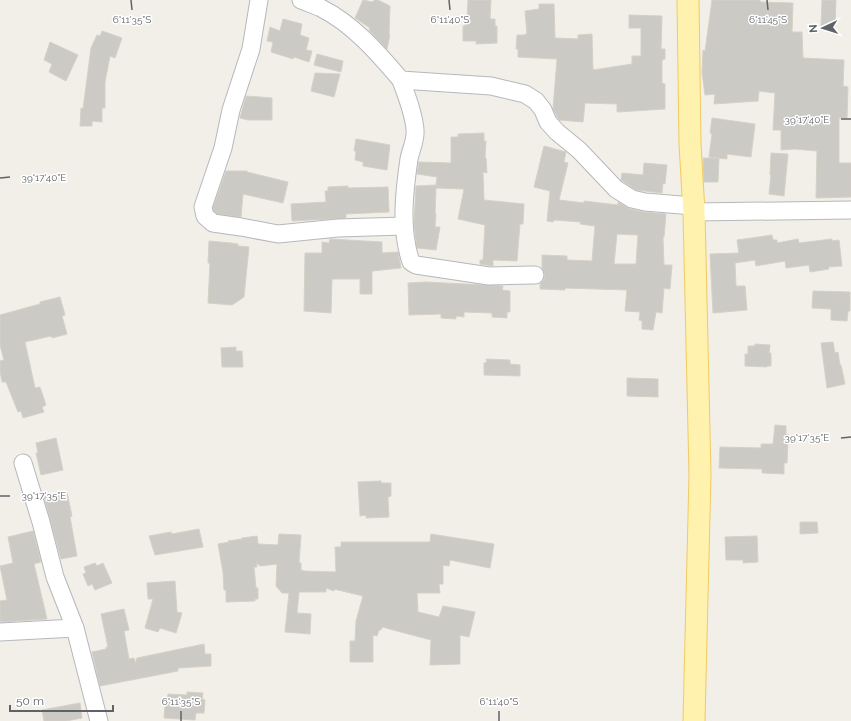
<svg xmlns="http://www.w3.org/2000/svg" width="851" height="721" viewBox="0 0 851 721" font-family="Raleway,sans-serif">
<style>
.building{fill:#cccac5;stroke:#d6d1c6;fill-rule:evenodd}
.lines{fill:none;stroke-linecap:round;stroke-linejoin:round}
.minor-casing{stroke:#b5b8bc;stroke-width:19}
.major-casing{stroke:#f2c960;stroke-width:23}
.minor{stroke:#fff;stroke-width:17}
.major{stroke:#fff2af;stroke-width:21}
.ticks{fill:none;stroke:#5f6368;stroke-width:1.5}
.ticks-label{font-size:10px;text-anchor:middle;fill:#5f6368;stroke:#fff;stroke-width:3;stroke-linejoin:round;paint-order:stroke}
</style>
<rect width="100%" height="100%" fill="#f1efe8"/>
<g class="building">
<path d="M363,0L372,2L375,0H378L390,6L389,35H390L387,49L369,30L370,28L355,18Z"/>
<path d="M468,0H491L490,19H495V26H497V43L476,44V41H463V26H465V20H467Z"/>
<path d="M712,0H760V2L793,3L792,32H802L803,58L844,60L843,86L848,87L847,118H839V163H851V197L816,198L817,151L795,149L781,150V130H773L775,93L759,91L758,101L714,104L715,94L705,95L702,72L703,50L705,51Z"/>
<path d="M822,0H836L835,27H821Z"/>
<path d="M539,4H554L555,38L578,39V35L592,34L593,70L632,64V56H641V28H629V15L662,16L661,49H665V59L662,60V83L665,84V109L617,112V104L585,103L583,122L559,120L553,109L557,59L518,57V49H516L517,35H525V34H527L525,11L539,9Z"/>
<path d="M283,19L302,24L300,35L309,38L306,50L312,51L309,62L294,57L293,59L271,52L273,42L267,41L270,27L280,31Z"/>
<path d="M102,31L122,38L115,58L110,56L105,82V108H102V122L92,121V126H80L81,108L83,109L91,48L97,35L100,36Z"/>
<path d="M50,42L78,55L66,81L49,72L52,64L44,60Z"/>
<path d="M317,54L343,61L341,72L314,65Z"/>
<path d="M315,73L340,74L334,97L311,91Z"/>
<path d="M246,96L272,98V120H248L240,118Z"/>
<path d="M712,118L755,124L751,157L727,154V159L709,157L712,134L710,133Z"/>
<path d="M484,133V141H486L485,158H486L487,173L483,172L484,200L524,204L523,224H520L517,261L493,260V266L480,264V260H483L485,225L458,219L464,189L436,188L435,214H436L435,227H440L436,250L417,248L414,224L416,186L436,185L437,177L417,174L419,162L451,163V137H458V134Z"/>
<path d="M356,139L390,145L387,170L363,166V162L355,160L356,151H354Z"/>
<path d="M544,146L566,152L564,162L568,163L559,200L584,203V201L618,205V202L630,209L644,212L666,214L664,237H663L664,265H672L670,289L664,288L662,313L656,312L653,330L642,329V321L639,320L640,312L625,311L627,290L565,288V290L540,289V283L544,280L545,275L542,268V255L567,256V260L592,261L595,226L580,224L581,222L554,220L553,222L547,221L550,191L534,187ZM617,234L638,235L636,264H614Z"/>
<path d="M771,153L788,154L784,196L769,194L771,175H770Z"/>
<path d="M703,158H719L718,182H704Z"/>
<path d="M644,163L667,165L665,184L663,183L662,193L636,190L621,180L622,173L643,175Z"/>
<path d="M226,171H247V172L288,182L283,203L243,194L241,217L217,214L214,211L213,208Z"/>
<path d="M348,186V188L388,187L389,212L346,214V218L292,221L291,204L326,202L325,191H328V187Z"/>
<path d="M772,235L773,240H777V243L798,239L799,243L832,239V241L839,240L842,266L828,267L829,269L810,272L809,265L786,268L785,261L756,266L755,260L735,263L736,286H745L747,310L713,313L710,254L739,253L737,240Z"/>
<path d="M330,239L382,242V253L398,252L401,268L372,271V294H360V279H332L331,313L304,311L305,253H322V242L329,243Z"/>
<path d="M209,241L231,243L238,244V246L249,247L244,297L232,305L208,303L210,263H208Z"/>
<path d="M426,282L503,286L502,290L510,291V312H507V318L492,317V313L464,312V317L456,316V319L441,318V314L409,315L408,283Z"/>
<path d="M813,291L850,292V311H848L847,321L831,320V309L812,308Z"/>
<path d="M60,297L65,315L62,316L67,334L52,338L51,336L25,342L35,388L40,387L46,405L42,407L44,412L23,418L21,411L18,412L6,382H2L0,371V361L4,360L0,345V315L40,304V302Z"/>
<path d="M833,342L835,353L838,352L840,365H841L845,384L827,388L821,343Z"/>
<path d="M755,344L770,345L769,353H771V366H767V367L745,366V354H748V346H755Z"/>
<path d="M236,347V351H242L243,367H222L221,348Z"/>
<path d="M486,359L510,360V364L520,365V376L484,375V363L487,362Z"/>
<path d="M627,378L658,379V397L627,396Z"/>
<path d="M775,425L786,426V435L788,434V441L787,463H784V474L762,473V469L719,468L720,447L761,448V444H773Z"/>
<path d="M56,438L63,470L41,475L36,453H38L36,443Z"/>
<path d="M381,481V483H391V496L388,497L389,517L366,518V515L360,516L358,482Z"/>
<path d="M67,492L72,516L70,517L77,556L61,559L44,497Z"/>
<path d="M800,522H817L818,533L800,534Z"/>
<path d="M199,529L203,547L155,555L149,536L171,532L172,534Z"/>
<path d="M33,531L41,562L34,564L47,619L0,622V601L7,600L0,566L13,563L8,537Z"/>
<path d="M279,534L301,535L299,563H301V570L304,571L336,572L335,547H341V542H430L431,534L494,544L490,568L450,560L449,566L443,565V584H439L440,593H417L418,612L439,617L443,606L475,612L469,637L460,635V664L430,665L431,640L382,627L381,630H379L377,636L373,635V662H350V641H355L356,621L363,596L334,589V591L326,588V592H299L297,613L311,614L310,634L285,632L289,593H282L276,586L277,564L260,566L257,563V567H254L256,588H258V599H255V601L226,602V590H224L223,572L218,544L229,542L228,541L242,539V538L257,536L258,544L278,545Z"/>
<path d="M757,536L758,562L743,563V560H726L725,537Z"/>
<path d="M95,563L97,566L103,563L112,583L95,590L92,584L88,586L83,574L86,573L84,567Z"/>
<path d="M175,581L177,612L182,613L176,633L160,628L158,632L145,628L153,599H148L147,583Z"/>
<path d="M124,609L129,630L124,631L129,659L134,658L135,663L137,658L204,644L205,654H211V666L178,668V671L100,686L92,652L106,649V647H108L101,614Z"/>
<path d="M187,692L203,693L202,699L205,700L204,713H196L195,720L164,718L165,705H167L168,694L187,695Z"/>
<path d="M80,703L82,718L66,721H44L42,710Z"/>
</g>
<g class="lines">
<g class="minor-casing">
<g id="minor">
<path d="M259,0L251,49L231,110L223,148L203,207L205,216L213,223L241,227L278,234L338,228L404,226"/>
<path d="M301,0C308,3 315,5 321,8C353,24 378,53 401,80L491,86L525,94L536,101L543,110L548,122L557,132L579,150L616,189L632,199L645,202L693,206"/>
<path d="M401,80C406,95 414,113 415,130C416,140 411,149 409,159C404,193 400,230 411,262L416,265L489,276L535,275"/>
<path d="M694,212L851,210"/>
<path d="M23,463L41,522L55,577L75,628L99,721"/>
<path d="M0,632L75,628"/>
</g>
</g>
<g class="major-casing">
<path id="major" d="M688,0L690,144L694,212L700,475L694,721"/>
</g>
<use href="#minor" class="minor"/>
<use href="#major" class="major"/>
</g>
<path class="ticks" d="M131,0L132,10M449,0L450,10M767,0L768,10M841,119H851M0,178L10,177M841,438L851,437M0,496H10M181,711V721M499,711V721"/>
<g class="ticks-label">
<text x="132" y="23">6°11'35"S</text>
<text x="450" y="23">6°11'40"S</text>
<text x="768" y="23">6°11'45"S</text>
<text x="807" y="123">39°17'40"E</text>
<text x="44" y="181">39°17'40"E</text>
<text x="807" y="441">39°17'35"E</text>
<text x="44" y="499">39°17'35"E</text>
<text x="181" y="705">6°11'35"S</text>
<text x="499" y="705">6°11'40"S</text>
</g>
<g transform="translate(823 28) rotate(266)" stroke="#ffffff" stroke-width="3" paint-order="stroke">
<path d="M0-3L7 15L0 10L-7 15Z" fill="#5f6368"/>
<text y="-6" font-size="11" font-weight="bold" text-anchor="middle" fill="#5f6368">N</text>
</g>
<path d="M10 705v6h103v-6" fill="none" stroke="#5f6368" stroke-width="2"/>
<text x="16" y="705" font-size="12" fill="#5f6368" stroke="#ffffff" stroke-width="3" paint-order="stroke">50 m</text>
</svg>
